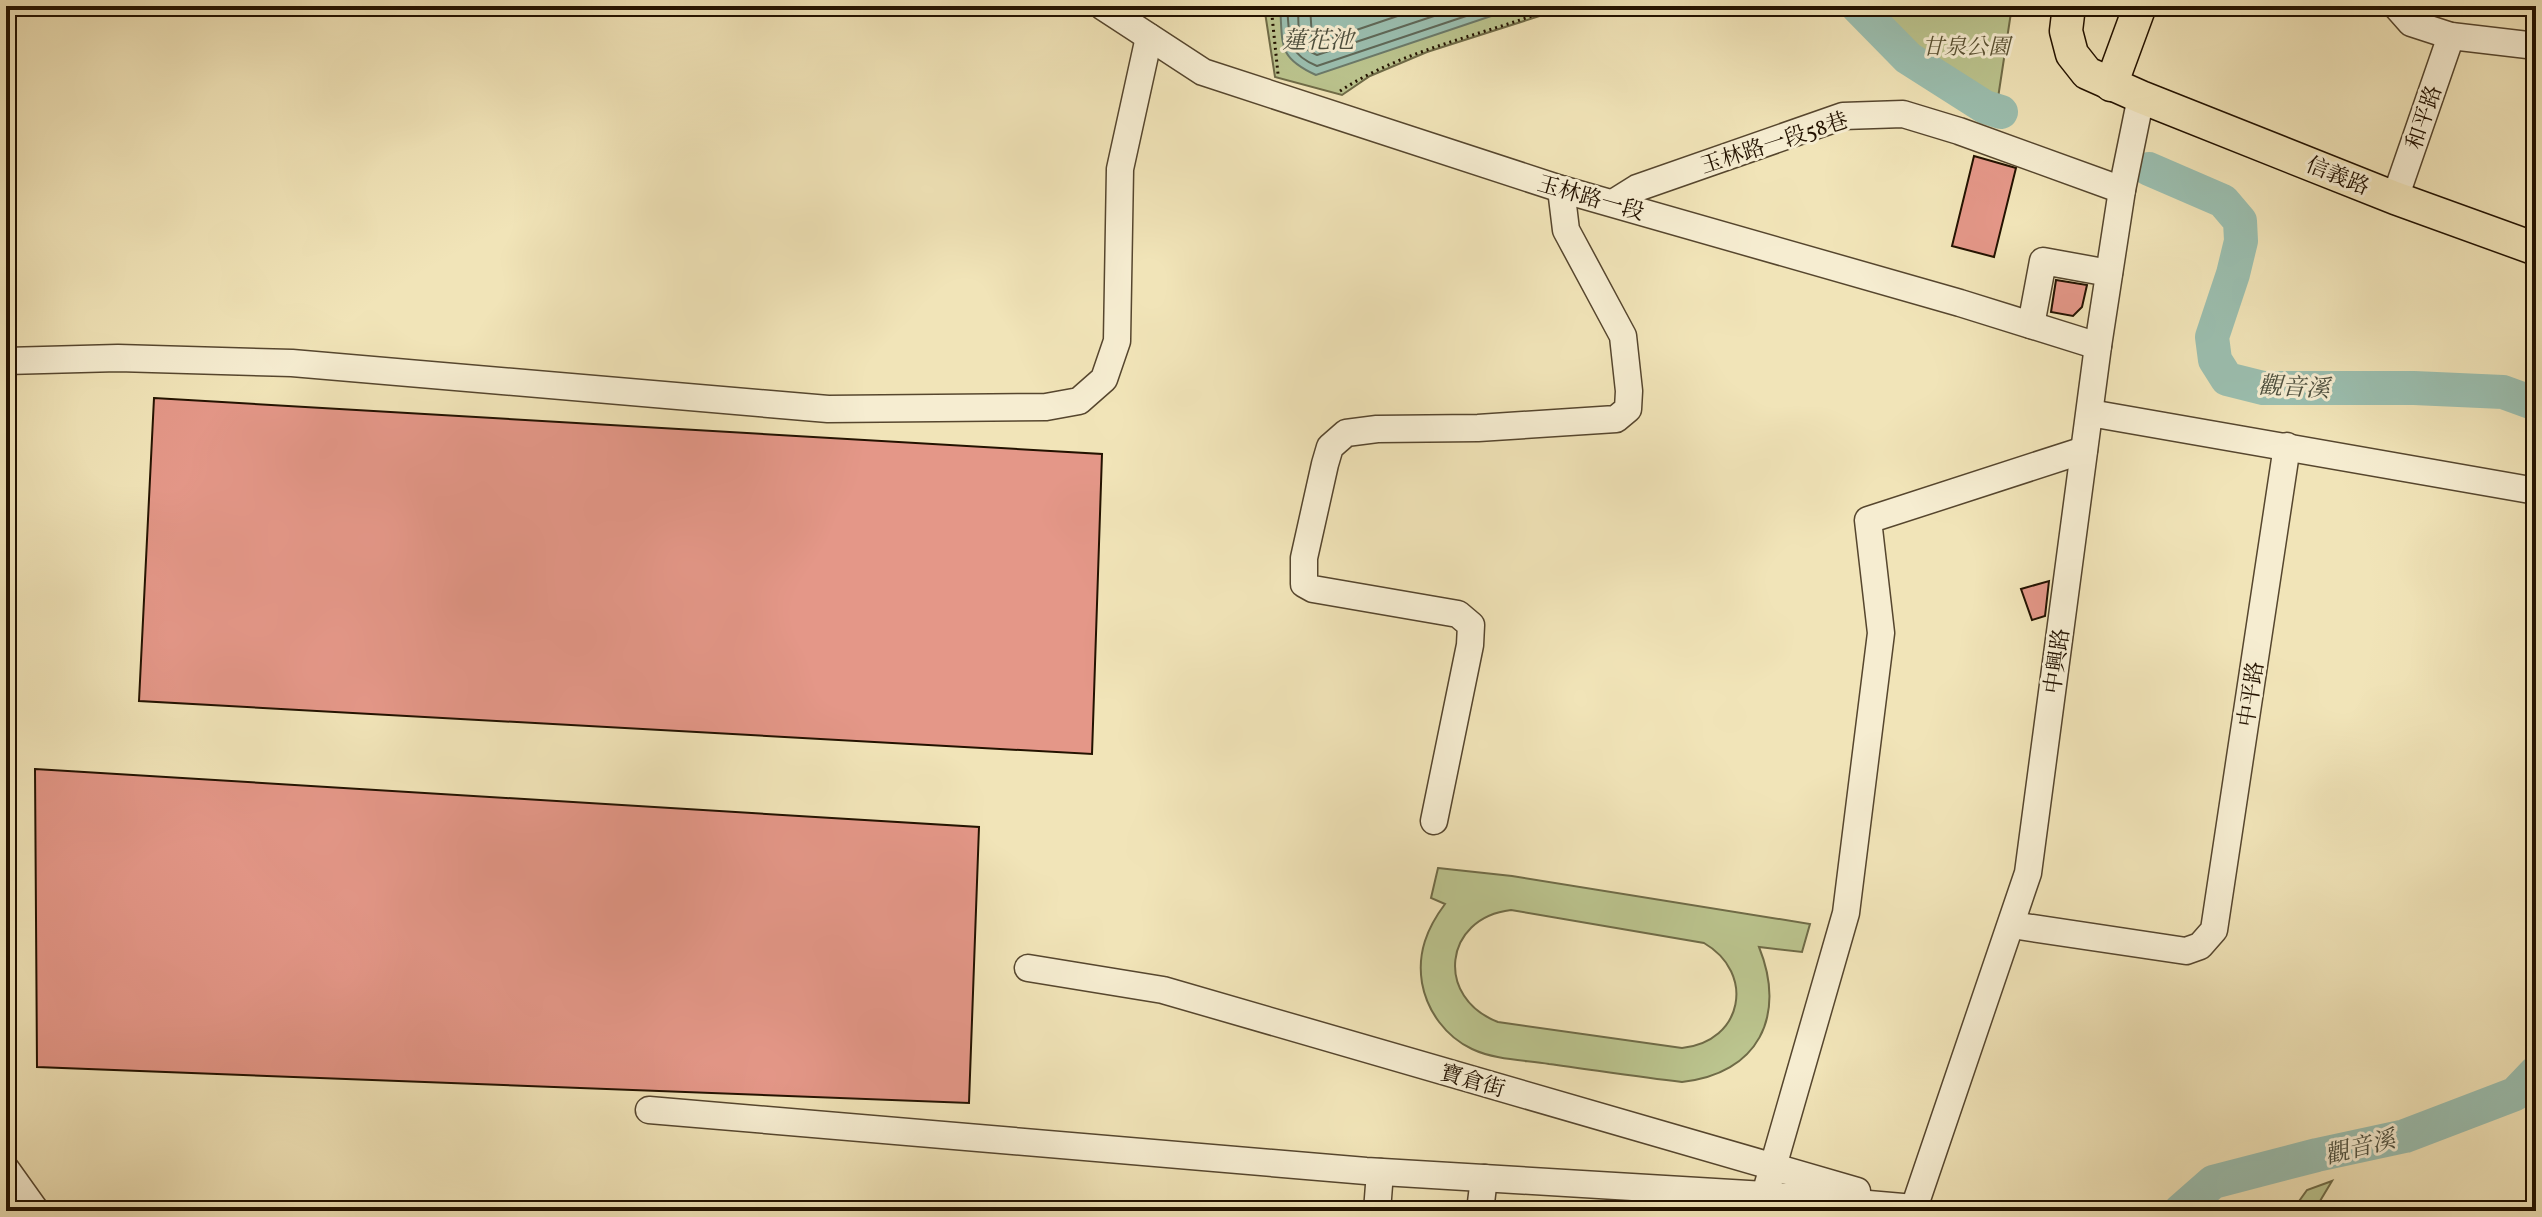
<svg xmlns="http://www.w3.org/2000/svg" width="2542" height="1217" viewBox="0 0 2542 1217" font-family="Vollkorn,'Noto Serif TC',serif">
<style>
.green{fill:#bbc48e;stroke:#6f6b47;stroke-width:2;fill-rule:evenodd}
.water{fill:#9bbfb0;stroke:#6b7a6a;stroke-width:2}
.lines{fill:none;stroke-linecap:round;stroke-linejoin:round}
.shore{stroke:#5f6858;stroke-width:2}
.river{stroke:#9bbfb0;stroke-width:34}
.building{fill:#e49788;stroke:#231200;stroke-width:2}
.minor-casing{stroke:#56462e;stroke-width:29}
.major-casing{stroke:#231200;stroke-width:35}
.path{stroke:#231200;stroke-width:3;stroke-dasharray:2 4;stroke-linecap:butt}
.minor{stroke:#f6edd1;stroke-width:26}
.major{stroke:#f1e4b8;stroke-width:32}
.labels{text-anchor:middle;stroke-width:6;stroke-linejoin:round;paint-order:stroke}
.park-label{font-size:22px;font-style:italic;fill:#585032;stroke:#f6edd1}
.street-label{font-size:22px;fill:#231200;stroke:#f6edd1}
.water-label{font-size:24px;font-style:italic;fill:#4d4f3e;stroke:#f6edd1}
</style>
<rect width="100%" height="100%" fill="#f1e4b8"/>
<filter id="stains"><feTurbulence type="fractalNoise" baseFrequency=".0025" numOctaves="4"/><feColorMatrix values="0 0 0 0 .2 0 0 0 0 .09 0 0 0 0 .02 0 0 0 .5 -.17"/></filter>
<radialGradient id="worn" r=".72"><stop offset=".6" stop-color="#630" stop-opacity="0"/><stop offset="1" stop-color="#630" stop-opacity=".3"/></radialGradient>
<g class="green">
<path d="M1264,6H1571L1427,52L1370,76L1342,95L1275,77Z"/>
<path d="M1857,6H2012L1996,111L1908,58Z"/>
<path d="M1438,868L1512,876L1810,924L1802,952L1759,947C1787,1016 1758,1074 1682,1082C1638,1077 1594,1070 1549,1064C1524,1060 1495,1060 1472,1049C1446,1037 1427,1011 1422,983C1417,953 1427,928 1445,904L1431,898ZM1511,910L1704,943C1756,973 1743,1042 1682,1048L1498,1022C1435,998 1443,918 1511,910Z"/>
<path d="M2332,1181L2314,1211H2292L2307,1190Z"/>
</g>
<path class="water" d="M1280,6H1521L1316,75C1277,57 1283,45 1280,6Z"/>
<g class="lines">
<g class="shore">
<path d="M1287,6C1290,36 1285,53 1317,66L1496,6"/>
<path d="M1298,6C1299,27 1295,47 1317,55L1464,6"/>
<path d="M1310,6L1312,38L1318,43L1427,6"/>
</g>
<g class="river">
<path d="M1857,6L1908,58L1985,107L2001,112"/>
<path d="M2149,169L2223,201L2240,221L2241,241L2233,274L2212,337L2215,360L2227,379L2263,388H2414L2503,392L2536,404"/>
<path d="M2180,1211L2213,1182L2317,1155L2405,1136L2515,1094L2536,1072"/>
</g>
</g>
<g class="building">
<path d="M1974,156L2016,168L1994,257L1952,246Z"/>
<path d="M2056,280L2087,285L2082,307L2073,316L2051,312Z"/>
<path d="M154,398L1102,454L1092,754L139,701Z"/>
<path d="M2049,581L2045,616L2032,620L2021,589Z"/>
<path d="M35,769L979,827L969,1103L37,1067Z"/>
</g>
<g class="lines">
<g class="minor-casing">
<g id="minor">
<path d="M1102,6L1203,72L1561,189L1960,303L2098,346"/>
<path d="M2396,6L2411,23L2451,36L2536,46"/>
<path d="M2395,198L2451,36"/>
<path d="M1613,203L1637,188L1843,116L1903,114L1959,131L2122,190"/>
<path d="M2031,325L2043,261L2109,273"/>
<path d="M6,361L118,358L292,363L828,409L1046,407L1079,401L1104,379L1117,341L1120,169L1149,37"/>
<path d="M2090,413L2536,491"/>
<path d="M1434,821L1470,645L1471,625L1458,614L1313,589L1304,584V558L1325,464L1330,447L1346,433L1377,429L1478,428L1616,419L1628,409L1629,391L1623,336L1566,230L1561,189"/>
<path d="M2012,925L2186,951L2200,946L2214,930L2287,446"/>
<path d="M1028,968L1163,990L1857,1191"/>
<path d="M649,1110L1366,1171L1765,1195L1914,1208"/>
<path d="M6,1169L36,1211"/>
<path d="M1768,1184L1846,913L1881,633L1868,520L2084,450"/>
<path d="M1377,1211L1380,1172"/>
<path d="M1480,1211L1484,1178"/>
<path d="M1913,1211L2028,873L2098,346L2122,190L2141,97"/>
</g>
</g>
<g class="major-casing">
<g id="major">
<path d="M2069,6L2066,31L2072,54L2087,73L2141,97L2395,198L2536,249"/>
<path d="M2111,85L2140,6"/>
</g>
</g>
<g class="path">
<path d="M1271,6L1278,74"/>
<path d="M1340,91C1408,47 1486,35 1559,6"/>
</g>
<use href="#minor" class="minor"/>
<use href="#major" class="major"/>
</g>
<g class="labels">
<g class="park-label">
<text x="1966" y="54">甘泉公園</text>
</g>
<g class="street-label">
<text transform="translate(2423 117) rotate(-71)" y="8">和平路</text>
<text transform="translate(1774 142) rotate(-18)" y="8">玉林路一段58巷</text>
<text transform="translate(2338 175) rotate(22)" y="8">信義路</text>
<text transform="translate(1591 197) rotate(16)" y="8">玉林路一段</text>
<text transform="translate(2056 661) rotate(-82)" y="8">中興路</text>
<text transform="translate(2250 694) rotate(-81)" y="8">中平路</text>
<text transform="translate(1473 1080) rotate(16)" y="8">寶倉街</text>
</g>
<g class="water-label">
<text x="1318" y="48">蓮花池</text>
<text transform="translate(2294 387) rotate(3)" y="8">觀音溪</text>
<text transform="translate(2360 1147) rotate(-14)" y="8">觀音溪</text>
</g>
</g>
<rect width="2542" height="1217" fill="none" stroke="#f1e4b8" stroke-width="32"/>
<rect x="8" y="8" width="2526" height="1201" fill="none" stroke="#231200" stroke-width="4"/>
<rect x="16" y="16" width="2510" height="1185" fill="none" stroke="#231200" stroke-width="2"/>
<rect width="100%" height="100%" filter="url(#stains)"/>
<rect width="100%" height="100%" fill="url(#worn)"/>
</svg>
